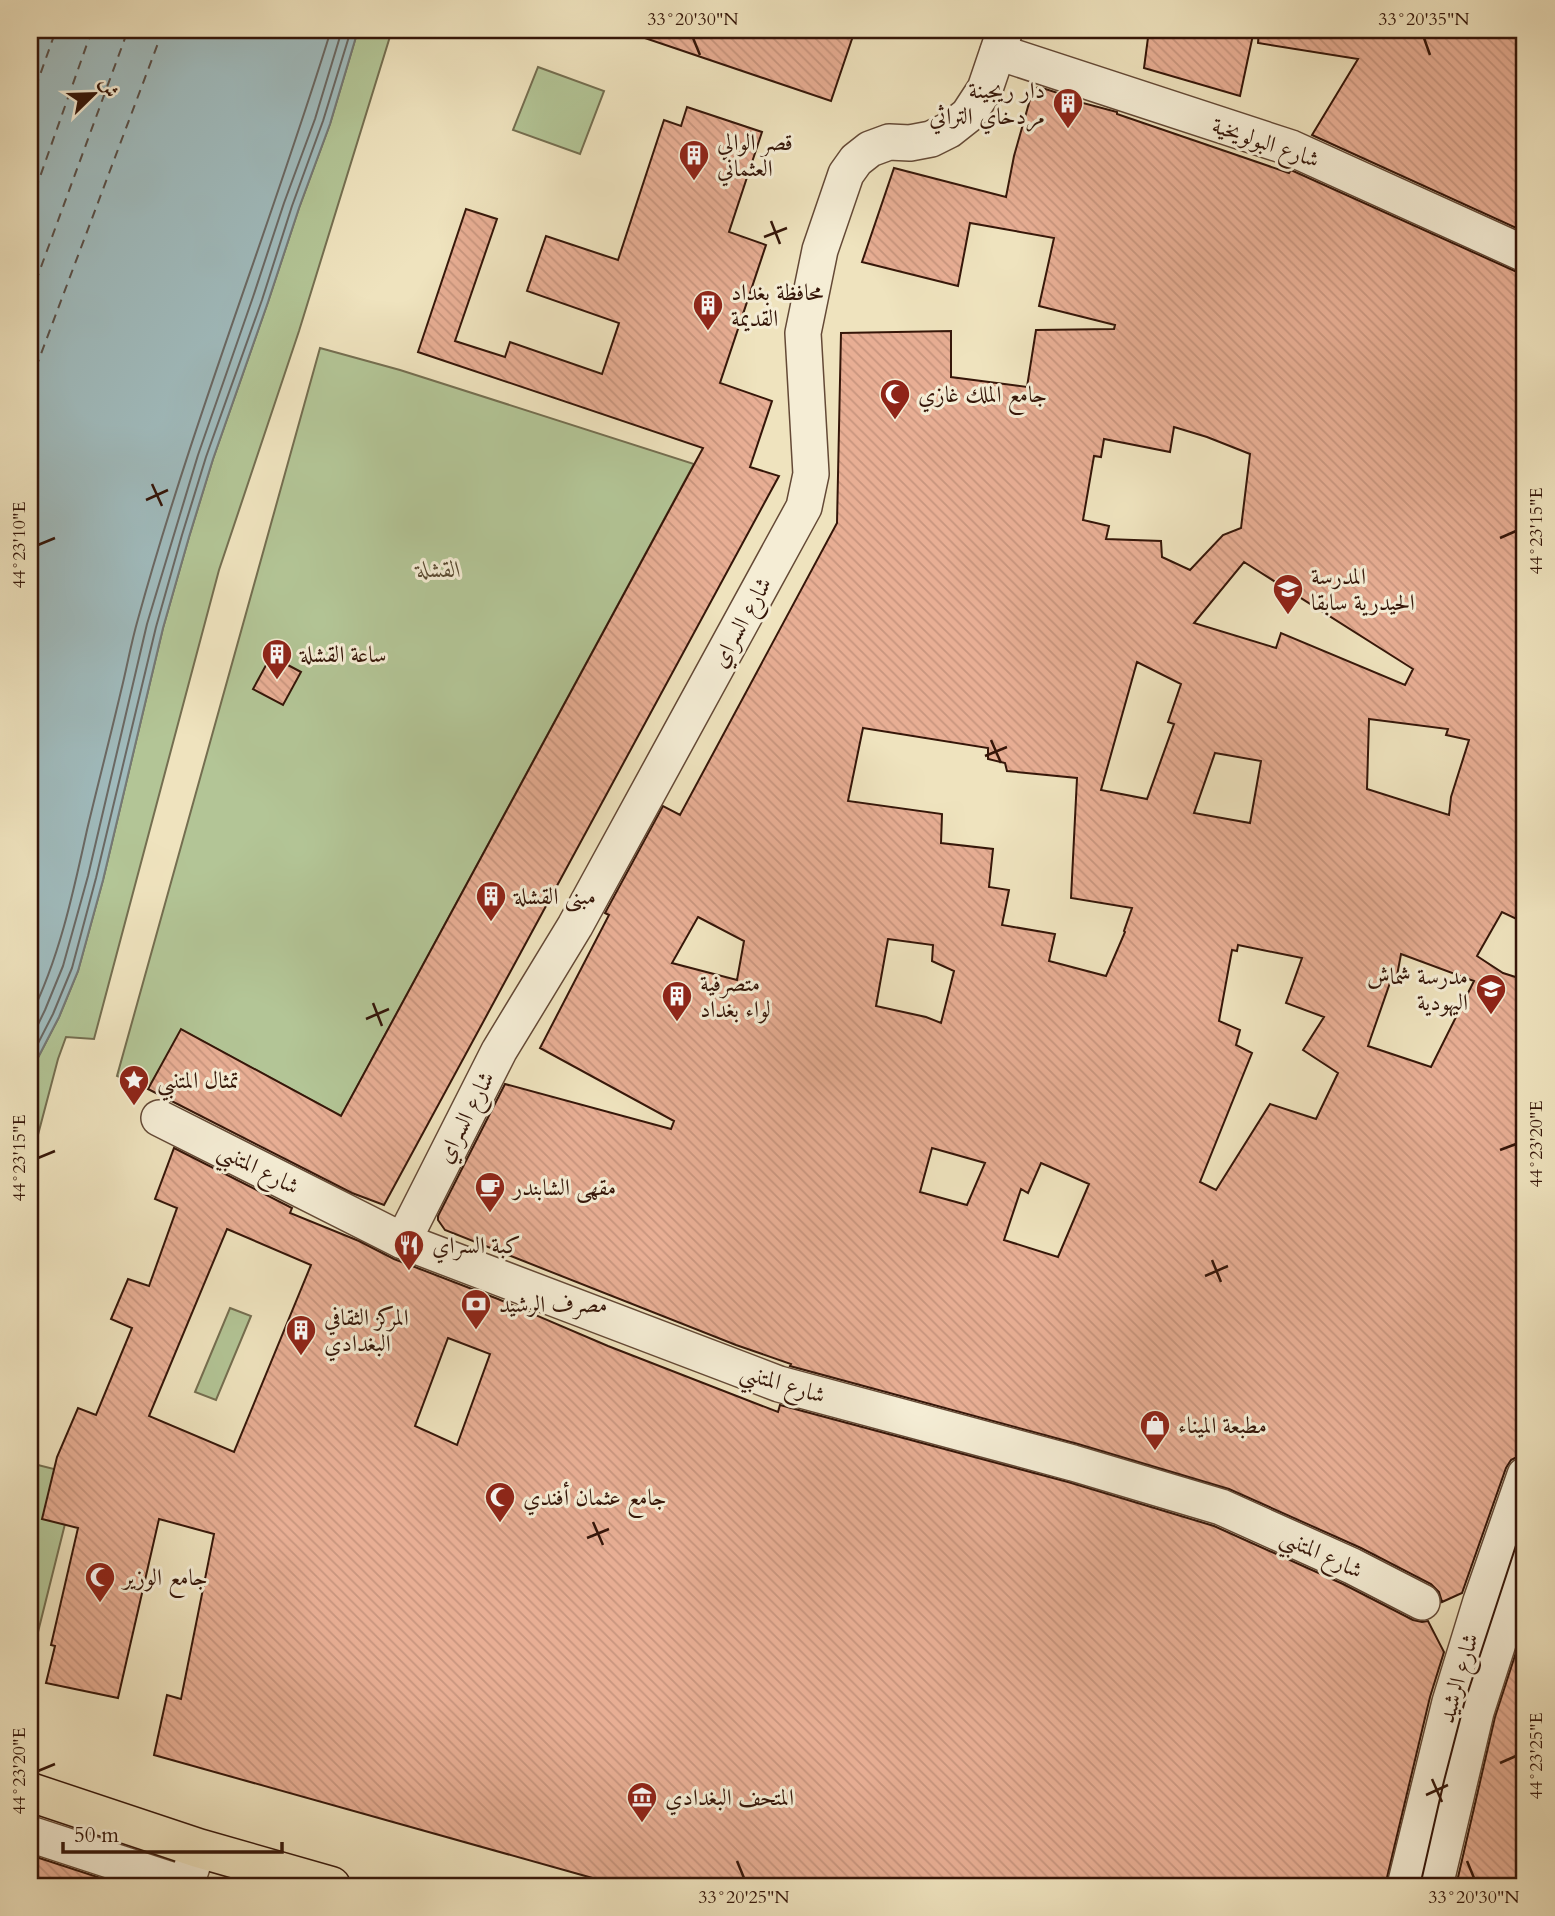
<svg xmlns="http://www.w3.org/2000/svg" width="1555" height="1916" viewBox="0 0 1555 1916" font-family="Cardo,Amiri,serif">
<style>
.green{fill:#b3c596;stroke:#746e50;stroke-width:2}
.water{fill:#a0bbbd;stroke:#757975;stroke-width:2}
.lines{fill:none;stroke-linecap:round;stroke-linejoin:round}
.shore{stroke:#6a6863;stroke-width:2}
.ferry{stroke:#5a5048;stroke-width:2;stroke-dasharray:9 7;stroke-linecap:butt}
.building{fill:url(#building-back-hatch);stroke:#351609;stroke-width:2;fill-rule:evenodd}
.minor-casing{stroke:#644936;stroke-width:38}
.major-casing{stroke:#351609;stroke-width:41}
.minor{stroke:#f5edd5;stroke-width:35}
.major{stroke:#efe3be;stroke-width:38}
.tram{stroke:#351609;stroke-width:2}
.ticks{fill:none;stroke:#351609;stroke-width:2.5}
.labels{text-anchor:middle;stroke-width:6;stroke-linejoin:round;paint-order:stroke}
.poi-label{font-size:23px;fill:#351609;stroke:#f5edd5;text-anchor:start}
.street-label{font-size:23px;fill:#351609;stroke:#f5edd5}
.park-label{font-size:23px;font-style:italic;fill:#5b4b33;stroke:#f5edd5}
.neatline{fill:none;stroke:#351609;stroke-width:2.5}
.ticks-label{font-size:18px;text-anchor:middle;fill:#351609}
</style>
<defs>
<pattern id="building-back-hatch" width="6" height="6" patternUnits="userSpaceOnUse" patternTransform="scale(1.75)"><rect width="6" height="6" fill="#e8ae94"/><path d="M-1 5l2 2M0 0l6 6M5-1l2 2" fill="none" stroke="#c8957e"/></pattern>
</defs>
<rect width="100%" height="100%" fill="#efe3be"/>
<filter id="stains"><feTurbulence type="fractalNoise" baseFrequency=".00286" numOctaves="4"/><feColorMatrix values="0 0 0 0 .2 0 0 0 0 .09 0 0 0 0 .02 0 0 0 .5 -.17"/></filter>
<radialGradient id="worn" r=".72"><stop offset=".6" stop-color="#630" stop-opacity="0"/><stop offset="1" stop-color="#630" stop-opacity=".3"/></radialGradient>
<g class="green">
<path d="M358,30H392L299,331L219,570L94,1039L66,1037L58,1059L30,1165V1073L59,1017L78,971L103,880L163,628L189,537L213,459L268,302L299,208L330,124Z"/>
<path d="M538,67L604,91L580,154L513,130Z"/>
<path d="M320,348L400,370L694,464L341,1116L182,1030L148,1089L117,1076Z"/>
<path d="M230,1308L251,1316L216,1400L195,1392Z"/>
<path d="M30,1463L54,1469L65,1524L30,1664Z"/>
</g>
<path class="water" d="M30,30H358L330,124L299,208L268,302L213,459L189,537L163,628L103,880L78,971L59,1017L30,1073Z"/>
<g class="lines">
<g class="shore">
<path d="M30,1017C59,959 73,894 87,830C98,784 110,738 121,691C127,667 131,643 138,619C193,420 270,227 331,30"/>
<path d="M30,1041L45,1010L63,966L88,876L147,624L198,455L253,297L284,203L315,119L342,30"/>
<path d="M30,1059L53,1014L72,968L96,878L156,627L182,535L206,457L262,300L292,206L323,121L351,30"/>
</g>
<g class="ferry">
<path d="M30,103L56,30"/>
<path d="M30,205L92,30"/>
<path d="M30,297L128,30"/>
<path d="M30,383L163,30"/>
</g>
</g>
<g class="building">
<path d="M633,30H855L831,101L633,34Z"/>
<path d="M1149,30H1254L1240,96L1144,68Z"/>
<path d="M1259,30H1525V232L1312,135L1358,59L1258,43Z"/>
<path d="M1039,87L1058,93L1060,97L1117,112V114L1289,173L1291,170L1517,272L1525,274V923L1502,912L1477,956L1503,973L1525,980V1435L1517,1457L1511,1460L1506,1468L1462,1593L1442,1602L1439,1592L1431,1584L1361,1548L1229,1489L1078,1444L790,1366L791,1364L736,1345L445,1230L438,1220V1216L505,1084L671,1129L674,1121L540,1048L609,915L605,913L663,806L680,815L837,523L841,333L951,331V377L1027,387L1036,330L1114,329L1115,325L1039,306L1054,238L970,223L958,286L862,262L894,168L1006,197L1014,156L1033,89ZM1174,427L1207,437L1250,454L1241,528L1223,535L1190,570L1162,557L1161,541L1106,539L1109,526L1083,520L1094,456L1101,457L1104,439L1170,452ZM1244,562L1413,669L1405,685L1281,633L1276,648L1194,623ZM1137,662L1181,684L1168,722L1174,724L1147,799L1101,790ZM1369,719L1448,729L1446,735L1469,740L1451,797L1449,815L1367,789ZM863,728L988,748V759L1005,763L1007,771L1077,778L1071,898L1132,908L1124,931L1125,932L1106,976L1049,961L1055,934L1002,925L1009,890L989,887L993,849L941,843L942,814L848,801ZM1215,753L1261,761L1250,823L1194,813ZM698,917L744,941L737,980L672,963ZM888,939L933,945L932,961L954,971L941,1023L926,1017L876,1006ZM1238,945L1302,958L1286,1003L1324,1017L1303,1050L1338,1073L1316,1119L1270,1104L1216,1190L1200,1182L1252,1053L1236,1045L1240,1030L1219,1021L1232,950L1237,951ZM1401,954L1474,981L1431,1067L1368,1046L1391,980L1396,981ZM932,1148L985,1163L967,1205L920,1192ZM1041,1163L1089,1184L1058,1257L1004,1240L1021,1189L1028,1193Z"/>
<path d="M687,107L762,132L729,232L766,245L720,383L772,401L750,467L779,476L384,1205L352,1193L148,1089L181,1029L341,1116L703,448L418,352L466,209L497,219L455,341L505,357L510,342L602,374L619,323L527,291L546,236L618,260L664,120L681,126Z"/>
<path d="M271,656L301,672L283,705L253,689Z"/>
<path d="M174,1148L292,1208L290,1213L359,1241L394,1259L498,1299L608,1346L778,1412L780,1405L1068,1482L1214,1526L1343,1584L1413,1620L1422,1622L1428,1621L1444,1652L1430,1697L1385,1886H594L596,1879L154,1755L167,1695L181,1699L214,1534L159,1519L118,1698L46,1683L55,1646L51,1645L78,1528L42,1519L57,1457L78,1408L96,1415L132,1328L111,1319L128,1279L149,1286L177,1208L155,1199ZM227,1229L311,1265L234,1452L149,1416ZM448,1338L490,1354L457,1445L415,1426Z"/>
<path d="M1521,1637H1525V1886H1456L1495,1717Z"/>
<path d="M30,1855L119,1884L118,1886H30Z"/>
</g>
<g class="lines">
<g class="minor-casing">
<g id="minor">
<path d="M998,52L1291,148L1525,254"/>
<path d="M159,1118L403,1241L779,1384L1073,1463L1221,1507L1352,1566L1422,1602"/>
<path d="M403,1241L499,1051L575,926L804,507L811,474L803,333L820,250L846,174L856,160L870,149L889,142L910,143L931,139L949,130L968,115L985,89L1005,30"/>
<path d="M30,1834L186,1885L198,1848"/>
<path d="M1405,1886L1450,1702L1481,1601L1525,1475"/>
<path d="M1435,1886L1476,1712L1525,1559"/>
</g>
</g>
<g class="major-casing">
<path id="major" d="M30,1792L198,1848L331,1886"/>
</g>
<use href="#minor" class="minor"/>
<use href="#major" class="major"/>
<path class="tram" d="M1420,1886L1444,1781L1464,1704L1525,1518"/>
</g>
<path class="ticks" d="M693,38L700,55M1424,38L1430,55M771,221L780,244M764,237L787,228M152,484L162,506M146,500L168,490M1500,538L1516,531M38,545L55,538M991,740L1001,763M985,756L1007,747M373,1003L382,1026M366,1019L389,1009M1500,1150L1516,1144M38,1158L55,1151M1212,1260L1221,1282M1205,1276L1228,1266M593,1522L603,1545M587,1538L609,1529M1500,1763L1516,1756M38,1771L55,1764M1432,1779L1442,1802M1426,1795L1448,1785M737,1861L744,1878M1467,1861L1474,1878"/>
<defs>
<g id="building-pin" transform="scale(1.575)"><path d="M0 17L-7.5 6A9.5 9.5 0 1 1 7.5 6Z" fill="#8f2418" stroke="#f5edd5"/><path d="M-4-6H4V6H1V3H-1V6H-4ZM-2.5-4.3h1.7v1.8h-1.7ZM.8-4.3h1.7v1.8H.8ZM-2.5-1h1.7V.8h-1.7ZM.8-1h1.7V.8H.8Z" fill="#fff"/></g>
<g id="mosque-pin" transform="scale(1.575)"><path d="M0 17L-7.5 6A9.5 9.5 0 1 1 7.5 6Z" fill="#8f2418" stroke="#f5edd5"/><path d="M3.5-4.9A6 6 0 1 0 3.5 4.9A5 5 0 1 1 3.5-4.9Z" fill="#fff"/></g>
<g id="school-pin" transform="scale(1.575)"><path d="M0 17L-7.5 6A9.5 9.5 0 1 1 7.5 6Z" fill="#8f2418" stroke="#f5edd5"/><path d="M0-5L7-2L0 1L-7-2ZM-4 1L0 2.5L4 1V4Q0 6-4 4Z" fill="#fff"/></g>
<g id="sight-pin" transform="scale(1.575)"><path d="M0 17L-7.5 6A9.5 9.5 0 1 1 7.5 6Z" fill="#8f2418" stroke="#f5edd5"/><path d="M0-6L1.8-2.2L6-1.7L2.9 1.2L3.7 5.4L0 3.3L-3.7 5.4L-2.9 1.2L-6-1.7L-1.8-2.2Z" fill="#fff"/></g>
<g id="cafe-pin" transform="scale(1.575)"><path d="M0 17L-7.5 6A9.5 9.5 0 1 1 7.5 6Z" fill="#8f2418" stroke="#f5edd5"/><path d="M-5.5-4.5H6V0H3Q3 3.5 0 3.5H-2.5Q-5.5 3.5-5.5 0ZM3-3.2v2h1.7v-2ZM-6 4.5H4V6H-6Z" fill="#fff"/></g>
<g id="restaurant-pin" transform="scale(1.575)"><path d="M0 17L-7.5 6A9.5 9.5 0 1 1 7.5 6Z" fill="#8f2418" stroke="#f5edd5"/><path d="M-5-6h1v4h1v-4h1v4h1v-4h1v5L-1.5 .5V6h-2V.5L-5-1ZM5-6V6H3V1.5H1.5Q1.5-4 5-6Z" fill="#fff"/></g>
<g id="bank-pin" transform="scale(1.575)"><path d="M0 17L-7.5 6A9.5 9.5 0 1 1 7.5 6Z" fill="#8f2418" stroke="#f5edd5"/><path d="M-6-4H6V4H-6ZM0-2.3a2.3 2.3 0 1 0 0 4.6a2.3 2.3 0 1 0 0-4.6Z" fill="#fff"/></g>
<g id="shop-pin" transform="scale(1.575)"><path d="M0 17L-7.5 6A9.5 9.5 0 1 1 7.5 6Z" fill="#8f2418" stroke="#f5edd5"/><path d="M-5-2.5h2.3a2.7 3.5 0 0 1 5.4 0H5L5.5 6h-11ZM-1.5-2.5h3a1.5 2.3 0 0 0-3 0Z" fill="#fff"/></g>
<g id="museum-pin" transform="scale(1.575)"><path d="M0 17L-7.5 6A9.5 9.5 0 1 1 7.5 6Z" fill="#8f2418" stroke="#f5edd5"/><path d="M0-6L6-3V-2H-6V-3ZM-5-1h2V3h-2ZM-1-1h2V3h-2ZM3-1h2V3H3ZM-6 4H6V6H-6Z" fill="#fff"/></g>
</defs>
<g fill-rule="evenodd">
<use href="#building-pin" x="1068" y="103"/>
<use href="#building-pin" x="694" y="155"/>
<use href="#building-pin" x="708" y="305"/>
<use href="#mosque-pin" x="895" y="394"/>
<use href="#school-pin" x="1288" y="589"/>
<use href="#building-pin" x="277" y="654"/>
<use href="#building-pin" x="491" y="896"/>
<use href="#school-pin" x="1491" y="989"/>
<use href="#building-pin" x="677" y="996"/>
<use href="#sight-pin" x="134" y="1080"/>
<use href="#cafe-pin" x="490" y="1187"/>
<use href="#restaurant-pin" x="409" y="1245"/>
<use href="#bank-pin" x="476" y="1304"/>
<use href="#building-pin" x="301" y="1330"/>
<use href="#shop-pin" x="1155" y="1425"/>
<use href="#mosque-pin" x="500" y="1497"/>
<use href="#mosque-pin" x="100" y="1577"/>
<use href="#museum-pin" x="642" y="1797"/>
</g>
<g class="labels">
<g class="poi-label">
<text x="1045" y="98" text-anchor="end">دار ريجينة<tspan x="1045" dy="26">مردخاي التراثي</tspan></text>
<text x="717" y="150">قصر الوالي<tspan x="717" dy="26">العثماني</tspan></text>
<text x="731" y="300">محافظة بغداد<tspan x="731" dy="26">القديمة</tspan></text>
<text x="918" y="402">جامع الملك غازي</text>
<text x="1311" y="584">المدرسة<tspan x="1311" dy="26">الحيدرية سابقا</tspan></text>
<text x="300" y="662">ساعة القشلة</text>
<text x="514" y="904">مبنى القشلة</text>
<text x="1468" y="984" text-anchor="end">مدرسة شماش<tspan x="1468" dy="26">اليهودية</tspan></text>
<text x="700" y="991">متصرفية<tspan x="700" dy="26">لواء بغداد</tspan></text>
<text x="157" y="1088">تمثال المتنبي</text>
<text x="513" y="1195">مقهى الشابندر</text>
<text x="432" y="1253">كبة السراي</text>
<text x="499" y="1312">مصرف الرشيد</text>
<text x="324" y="1325">المركز الثقافي<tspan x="324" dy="26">البغدادي</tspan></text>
<text x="1178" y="1433">مطبعة الميناء</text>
<text x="523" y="1505">جامع عثمان أفندي</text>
<text x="123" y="1585">جامع الوزير</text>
<text x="665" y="1805">المتحف البغدادي</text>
</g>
<g class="street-label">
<text transform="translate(1266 142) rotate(19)" y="8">شارع البولويخية</text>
<text transform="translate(741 622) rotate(-61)" y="8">شارع السراي</text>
<text transform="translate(465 1117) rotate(-63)" y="8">شارع السراي</text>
<text transform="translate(259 1168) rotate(27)" y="8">شارع المتنبي</text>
<text transform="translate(783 1383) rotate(17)" y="8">شارع المتنبي</text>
<text transform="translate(1322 1553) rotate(25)" y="8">شارع المتنبي</text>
<text transform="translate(1458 1678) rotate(-74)" y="8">شارع الرشيد</text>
</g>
<g class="park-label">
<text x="439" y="577">القشلة</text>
</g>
</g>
<rect width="1555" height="1916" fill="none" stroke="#efe3be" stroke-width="77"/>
<g transform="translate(94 94) rotate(67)" stroke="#f5edd5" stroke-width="5" paint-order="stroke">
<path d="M0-5L12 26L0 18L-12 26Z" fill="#351609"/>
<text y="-10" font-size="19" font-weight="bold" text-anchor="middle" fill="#351609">ش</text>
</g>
<path d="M63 1842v10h219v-10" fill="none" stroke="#351609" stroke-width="3.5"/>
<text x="74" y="1842" font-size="21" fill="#351609" stroke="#f5edd5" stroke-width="5" paint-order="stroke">50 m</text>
<rect x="38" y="38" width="1478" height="1840" class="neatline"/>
<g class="ticks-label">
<text x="693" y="25">33°20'30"N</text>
<text x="1424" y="25">33°20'35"N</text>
<text transform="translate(1536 531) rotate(-90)" y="6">44°23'15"E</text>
<text transform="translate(19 545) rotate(-90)" y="6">44°23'10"E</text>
<text transform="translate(1536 1144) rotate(-90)" y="6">44°23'20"E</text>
<text transform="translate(19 1158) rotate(-90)" y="6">44°23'15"E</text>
<text transform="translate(1536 1756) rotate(-90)" y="6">44°23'25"E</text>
<text transform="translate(19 1771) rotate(-90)" y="6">44°23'20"E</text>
<text x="744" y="1903">33°20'25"N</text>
<text x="1474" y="1903">33°20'30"N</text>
</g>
<rect width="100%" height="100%" filter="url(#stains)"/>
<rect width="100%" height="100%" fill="url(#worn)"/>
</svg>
